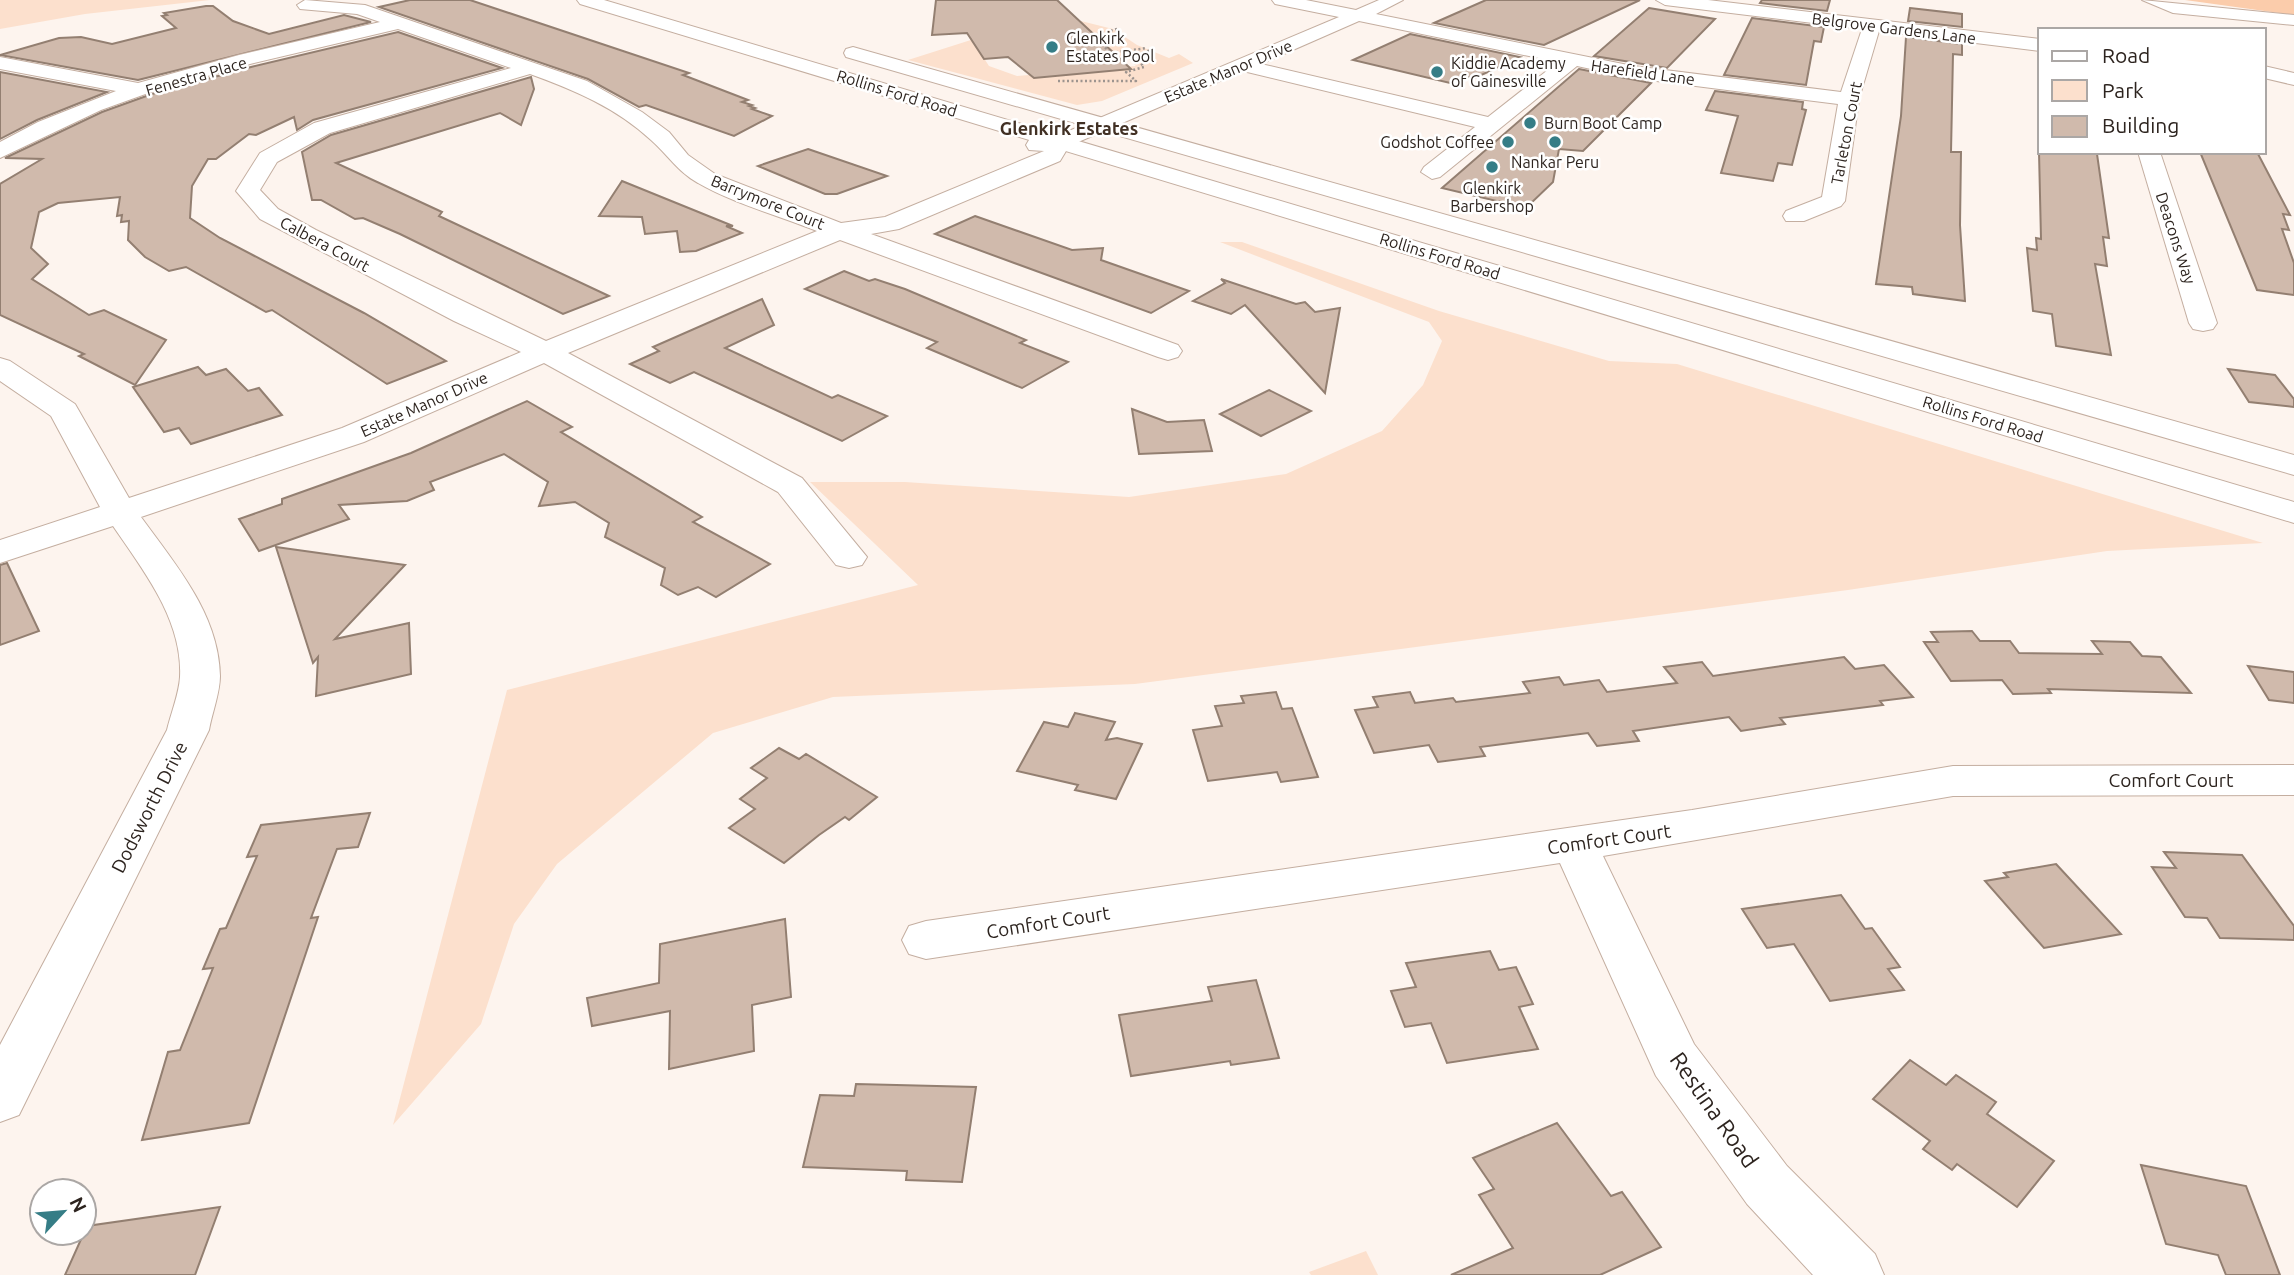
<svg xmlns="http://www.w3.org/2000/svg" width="2294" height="1275" viewBox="0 0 2294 1275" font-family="Ubuntu,sans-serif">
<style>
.green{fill:#fce0cd;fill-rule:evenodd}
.water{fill:#fbccab}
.building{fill:#d0baac;stroke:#937f71;stroke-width:2}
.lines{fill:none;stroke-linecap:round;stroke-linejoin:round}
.minor-casing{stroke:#c4aea0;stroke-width:2}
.major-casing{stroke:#c4aea0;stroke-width:2}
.path{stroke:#9d948f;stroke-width:2.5;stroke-dasharray:2 2.5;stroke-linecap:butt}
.minor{fill:#fff;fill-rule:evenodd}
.major{fill:#fff;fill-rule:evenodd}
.poi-dot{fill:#357d86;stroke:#fff;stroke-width:2.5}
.labels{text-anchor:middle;stroke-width:5;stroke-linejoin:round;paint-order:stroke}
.far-street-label{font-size:16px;fill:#2d241f;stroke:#fff}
.far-poi-label{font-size:16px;fill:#2d241f;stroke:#fff;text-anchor:start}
.far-neighbourhood-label{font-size:18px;font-weight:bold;fill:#413024;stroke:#fff}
.street-label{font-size:19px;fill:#2d241f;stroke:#fff}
.near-street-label{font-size:23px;fill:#2d241f;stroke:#fff}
</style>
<rect width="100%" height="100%" fill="#fdf4ee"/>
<g class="green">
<path d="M0,0H210L85,14L0,29Z"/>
<path d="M1053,14L1113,29L1137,45L1169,58L1179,54L1193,63L1102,101L1077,105L908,60ZM978,49L1126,56L1136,66L1017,76L989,66Z"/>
<path d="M1220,242H1242L1439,311L1609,361L1677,364L2263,543L2107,551L1848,590L1135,684L833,697L713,733L557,864L514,924L481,1024L393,1125L507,690L918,585L810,482H905L1129,497L1286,474L1382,431L1423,385L1442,341L1429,322Z"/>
<path d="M1366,1251L1378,1275H1311L1309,1272Z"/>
</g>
<path class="water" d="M2185,0H2294V15Z"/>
<g class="building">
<path d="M410,0H470L689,73L683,75L748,100L742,102L752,105L749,106L755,108L752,109L772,116L734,136L646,105L639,107L588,79L379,7Z"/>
<path d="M936,0H1057L1131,69L1034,78L1008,57L984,59L967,33L932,35Z"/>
<path d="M1486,0H1640L1544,45L1434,23Z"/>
<path d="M1762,0H1830L1827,11L1760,3Z"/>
<path d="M206,6H213L233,21L269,34L344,15L371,22L138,80L0,55L59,38L81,37L112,44L176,28L162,16L167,15L164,13Z"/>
<path d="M1649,8L1715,19L1667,68L1594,56Z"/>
<path d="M1910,8L1962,14V27L1908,21Z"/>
<path d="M1752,18L1824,27L1821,42L1814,41L1806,85L1724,75Z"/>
<path d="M398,32L502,68L313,120L297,130L294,117L256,135L249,134L216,159H208L192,186L190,218L220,238L364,313L446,361L387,384L272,310L266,312L186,267L169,271L145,257L128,240L129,221L121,222L122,215L117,216L120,197L58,203L39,212L31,248L48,264L32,279L89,315L104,310L166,340L135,385L79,356L84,354L0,315V184L42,159L5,158L102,112L152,94L251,67Z"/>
<path d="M1410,34L1520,57L1475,78L1464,76L1450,83L1353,60Z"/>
<path d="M1906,37L1962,44V55L1953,54L1951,152H1961L1960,225L1965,301L1913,294L1912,287L1876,284L1901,116Z"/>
<path d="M1579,69L1651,83L1583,151L1559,149L1553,182L1526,208L1442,188Z"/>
<path d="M0,72L107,92L37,120L0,139Z"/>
<path d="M531,77L534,89L521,125L500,113L336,163L442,212L439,216L609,296L563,314L400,234L363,218L355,219L321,200H312L302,152L331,135Z"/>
<path d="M1715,91L1803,102L1802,109L1806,110L1792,165L1778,163L1773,181L1721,173L1738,116L1706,110Z"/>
<path d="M808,149L887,176L837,194H825L758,166Z"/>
<path d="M2039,152L2097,154L2109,238L2103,237L2107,266L2095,264L2111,355L2056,346L2052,314L2033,311L2027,248L2037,250L2036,238L2041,239Z"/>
<path d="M2200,152H2257L2290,215L2283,214L2289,230L2282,229L2294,263V295L2257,290Z"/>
<path d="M622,181L733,226H726L742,233L696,251L680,252L677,231L645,234L642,217L599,216Z"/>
<path d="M975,216L1072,250L1103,248L1101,260L1189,291L1151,313L935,234Z"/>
<path d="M844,271L869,281L875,279L905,289L1026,340L1020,343L1068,362L1022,388L927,348L937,342L805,289Z"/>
<path d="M1221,279L1296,304L1305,302L1315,312L1340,308L1325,393L1245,305L1231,314L1193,301L1225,283Z"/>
<path d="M762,299L774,325L725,348L832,398L838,395L887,416L842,441L694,372L670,383L630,364L659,351L653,347Z"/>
<path d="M198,367L206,375L226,369L248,391L259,388L282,415L191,444L179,428L164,432L133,387Z"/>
<path d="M2228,369L2275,375L2294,399V407L2249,402Z"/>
<path d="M1269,390L1311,411L1261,436L1220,414Z"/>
<path d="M527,401L572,427L561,432L702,517L693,522L770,564L716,597L698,587L678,595L661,585L665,568L605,537L609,523L575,502L539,506L548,482L504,454L430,482L434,490L407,501L339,505L349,519L259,551L239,519L282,504V499L411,453Z"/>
<path d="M1132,409L1167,422L1204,420L1212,451L1139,454Z"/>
<path d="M276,547L405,565L335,639L409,623L411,674L316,696L318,657L313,663Z"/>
<path d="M7,563L39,631L0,645V565Z"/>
<path d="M1972,631L1980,641H2010L2019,653L2102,654L2092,641L2130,642L2142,656L2161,657L2191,693L2048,689L2051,693L2013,694L2002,680L1951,681L1924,642H1938L1931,632Z"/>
<path d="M1844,657L1855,669L1884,665L1913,697L1880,701L1883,705L1780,718L1785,724L1741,731L1729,717L1633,731L1639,741L1597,746L1588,733L1480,747L1485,756L1438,762L1429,745L1374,753L1355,710L1378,707L1373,697L1410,692L1415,703L1453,698L1456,702L1530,693L1523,682L1559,677L1564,685L1599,680L1607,692L1677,683L1664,667L1702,662L1713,676Z"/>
<path d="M2248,666L2294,672V703L2269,700Z"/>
<path d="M1276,692L1282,709L1292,708L1318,777L1281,782L1277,772L1208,781L1193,730L1222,726L1215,706L1244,703L1241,696Z"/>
<path d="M1075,713L1115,722L1106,740L1117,738L1142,744L1116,799L1075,790L1078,785L1017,771L1044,722L1068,727Z"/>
<path d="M779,748L799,759L806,754L877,797L849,820L845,817L819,835L784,863L729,828L755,809L740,799L767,778L751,768Z"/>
<path d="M370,813L358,847L337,849L311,918L318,917L249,1123L142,1140L168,1052L180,1050L213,968L203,969L220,929L226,928L257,856L247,857L261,825Z"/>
<path d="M2164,852L2242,855L2294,926V940L2220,938L2207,918L2185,917L2152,867L2176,868Z"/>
<path d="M2056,864L2121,934L2044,948L1985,881L2008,877L2004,873Z"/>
<path d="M1841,895L1865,929L1872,928L1900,967L1888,969L1904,990L1830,1001L1794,944L1767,948L1742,909Z"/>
<path d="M785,919L791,997L752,1005L754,1051L669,1069L670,1011L592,1026L587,998L659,983L660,944Z"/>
<path d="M1490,951L1499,970L1516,967L1533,1004L1519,1007L1538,1049L1447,1063L1431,1023L1405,1027L1391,991L1416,987L1406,963Z"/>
<path d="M1256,980L1279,1058L1231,1065L1230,1061L1131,1076L1119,1015L1212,1001L1208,987Z"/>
<path d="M1910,1060L1946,1085L1956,1075L1996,1102L1987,1114L2054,1161L2017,1207L1957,1164L1952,1170L1923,1149L1930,1141L1873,1099Z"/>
<path d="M856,1084L976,1087L962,1182L906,1180L907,1171L803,1167L820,1095L854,1096Z"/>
<path d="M1557,1123L1611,1196L1622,1192L1661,1247L1600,1275H1451L1513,1248L1479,1195L1494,1189L1473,1158Z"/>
<path d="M2141,1165L2246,1186L2280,1275H2226L2218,1255L2166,1244Z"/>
<path d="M220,1207L195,1275H65L87,1226Z"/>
</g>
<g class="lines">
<g class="minor-casing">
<g id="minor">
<path d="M305,0L365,5L587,81L642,112L669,132L688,155L715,174L841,223L885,217L1044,151L1029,150L1026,145L1029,140L1057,136L1339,17L1275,4L1272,0H1306L1356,10L1379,0H1403L1376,14L1633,66L1841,92L1862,29L1665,5L1656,0H1708L2040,39V51L1879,31L1859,99L1845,201L1841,206L1804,221H1786L1783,216L1786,211L1822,197L1838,104L1633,78L1577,66L1440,177L1432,179L1421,172L1424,167L1475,127L1243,71L1069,146L1060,161L899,229L871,234L1178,345L1182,351L1178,357L1168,360L1158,357L840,240L568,353L802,478L867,557L862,565L849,568L836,565L778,492L544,363L364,442L141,517C175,564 219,614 220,676C220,693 212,713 209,730L19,1115L0,1122V1045L167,730C171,713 179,694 180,677C183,620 143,570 113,526L0,563V540L100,507L51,416L0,381V358L10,361L75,404L129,498L342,428L521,352L454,321L260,219L236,191L260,153L314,123L511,68L398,29L250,64L151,92L101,110L0,158V142L38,122L116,91L0,69V57L138,83L239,55L380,22L357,14L300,9L297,5ZM1359,21L1558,62L1488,117L1261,64ZM530,74C574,90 617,108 651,140C668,155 678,172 698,183C732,203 780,216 817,231L546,341L316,230L278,209L260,190L277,162L330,133Z"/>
<path d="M2142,0L2294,15V25L2173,13Z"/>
<path d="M2264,66L2294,73V85L2264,78Z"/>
<path d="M2138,152H2160L2217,323L2213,329L2203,331L2193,329L2189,323Z"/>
<path d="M2294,765V795L1953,796L1603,856L1694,1044L1787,1166L1875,1254L1884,1275H1813L1747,1204L1656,1076L1560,863L926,959L909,954L902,940L909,926L926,921L1692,810L1953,766Z"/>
</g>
</g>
<g class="major-casing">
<g id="major">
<path d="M577,0H604L2294,502V523L580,4Z"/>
<path d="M853,47L2294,455V475L846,57L844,53L846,49Z"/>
</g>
</g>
<g class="path">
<path d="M1117,29L1094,35L1110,53L1147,48"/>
<path d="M1058,81H1136L1126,72L1144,67L1134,55L1152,50"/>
</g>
<use href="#minor" class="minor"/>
<use href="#major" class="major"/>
</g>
<g class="poi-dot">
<circle cx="1052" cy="47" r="7"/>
<circle cx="1437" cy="72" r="7"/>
<circle cx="1530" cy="123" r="7"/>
<circle cx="1508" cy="142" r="7"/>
<circle cx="1555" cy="142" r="7"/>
<circle cx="1492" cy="167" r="7"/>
</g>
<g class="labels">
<g class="far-street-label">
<text transform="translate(1894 28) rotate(7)" y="6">Belgrove Gardens Lane</text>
<text transform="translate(1228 71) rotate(-23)" y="6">Estate Manor Drive</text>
<text transform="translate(1643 72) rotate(8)" y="6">Harefield Lane</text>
<text transform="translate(196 76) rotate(-16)" y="6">Fenestra Place</text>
<text transform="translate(897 93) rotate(17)" y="6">Rollins Ford Road</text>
<text transform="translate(1846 133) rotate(-79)" y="6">Tarleton Court</text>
<text transform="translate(768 202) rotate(22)" y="6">Barrymore Court</text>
<text transform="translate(2176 238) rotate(72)" y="6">Deacons Way</text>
<text transform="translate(325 244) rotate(28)" y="6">Calbera Court</text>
<text transform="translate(1440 256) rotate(17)" y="6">Rollins Ford Road</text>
<text transform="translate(424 404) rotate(-24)" y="6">Estate Manor Drive</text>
<text transform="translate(1983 419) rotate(17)" y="6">Rollins Ford Road</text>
</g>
<g class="far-poi-label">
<text x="1066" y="44">Glenkirk<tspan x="1066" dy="18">Estates Pool</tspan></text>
<text x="1451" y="69">Kiddie Academy<tspan x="1451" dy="18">of Gainesville</tspan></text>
<text x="1544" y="129">Burn Boot Camp</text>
<text x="1494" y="148" text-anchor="end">Godshot Coffee</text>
<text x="1555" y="168" text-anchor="middle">Nankar Peru</text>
<text x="1492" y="194" text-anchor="middle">Glenkirk<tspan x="1492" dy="18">Barbershop</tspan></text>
</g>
<g class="far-neighbourhood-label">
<text x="1069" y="135">Glenkirk Estates</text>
</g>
<g class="street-label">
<text x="2171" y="787">Comfort Court</text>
<text transform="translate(149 807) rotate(-63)" y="7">Dodsworth Drive</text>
<text transform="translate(1609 839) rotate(-8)" y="7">Comfort Court</text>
<text transform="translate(1048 922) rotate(-9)" y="7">Comfort Court</text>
</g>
<g class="near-street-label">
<text transform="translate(1714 1110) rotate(55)" y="8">Restina Road</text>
</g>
</g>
<rect x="2038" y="28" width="228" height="126" fill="#ffffff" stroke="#aba7a5" stroke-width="2"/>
<rect x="2052" y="51" width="35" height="10" fill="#ffffff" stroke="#aba7a5" stroke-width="2"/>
<text x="2102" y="63" font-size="21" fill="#2d241f">Road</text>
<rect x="2052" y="80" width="35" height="21" fill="#fce0cd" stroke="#aba7a5" stroke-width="2"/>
<text x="2102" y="98" font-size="21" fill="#2d241f">Park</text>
<rect x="2052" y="116" width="35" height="21" fill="#d0baac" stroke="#aba7a5" stroke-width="2"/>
<text x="2102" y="133" font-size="21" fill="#2d241f">Building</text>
<g transform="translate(63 1212) rotate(64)"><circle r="33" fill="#ffffff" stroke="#aba7a5" stroke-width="2"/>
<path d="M0-5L12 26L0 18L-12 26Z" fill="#357d86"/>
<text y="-10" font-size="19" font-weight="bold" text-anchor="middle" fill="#2d241f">N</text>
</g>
</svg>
